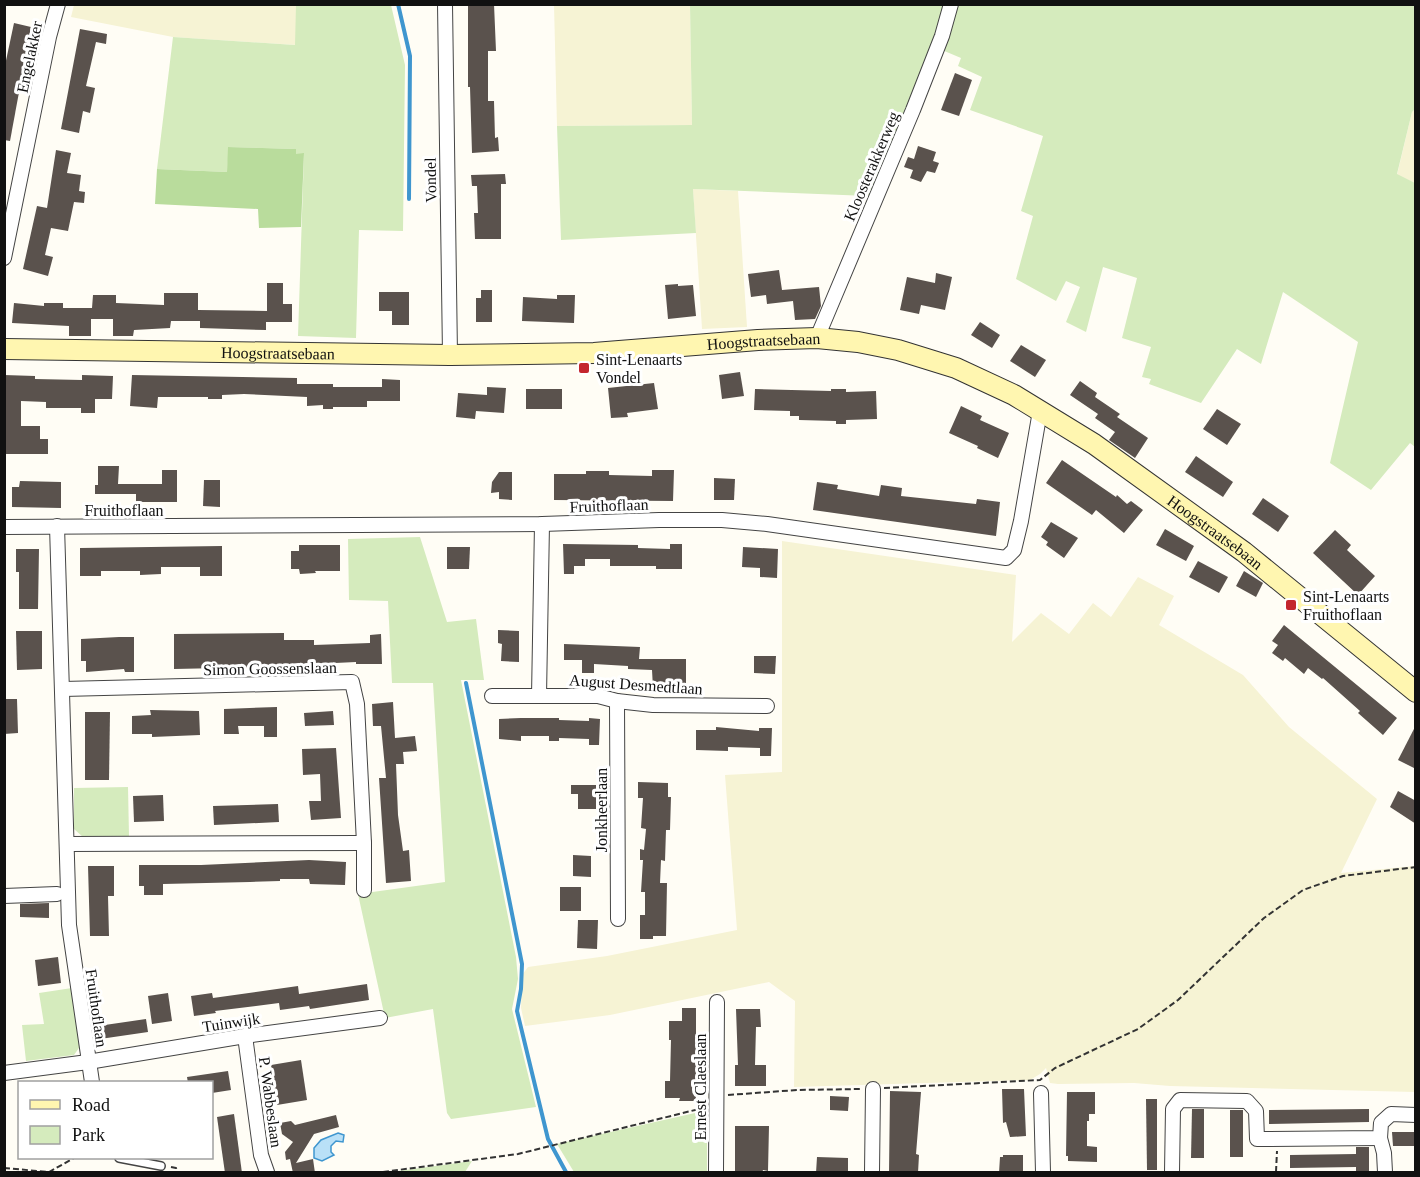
<svg xmlns="http://www.w3.org/2000/svg" width="1420" height="1177" viewBox="0 0 1420 1177" font-family="Georgia,serif">
<style>
.farmland{fill:#f6f3d4}
.green{fill:#d5ebbd}
.forest{fill:#b9dc9c}
.water{fill:#b9e0f7;stroke:#3f96cf;stroke-width:1.5}
.lines{fill:none;stroke-linecap:round;stroke-linejoin:round}
.stream{stroke:#3f96cf;stroke-width:4}
.building{fill:#5a524d}
.service-casing{stroke:#444;stroke-width:10}
.minor-casing{stroke:#444;stroke-width:16}
.secondary-casing{stroke:#333;stroke-width:22}
.path{stroke:#333;stroke-width:2;stroke-dasharray:6 3;stroke-linecap:butt}
.service{stroke:#fff;stroke-width:7}
.minor{stroke:#fff;stroke-width:14}
.secondary{stroke:#fff6b0;stroke-width:20}
.poi-dot{fill:#c4262e;stroke:#fff;stroke-width:2}
.labels{text-anchor:middle;stroke-width:6;stroke-linejoin:round;paint-order:stroke}
.street-label{font-size:16px;fill:#111;stroke:#fff}
.poi-label{font-size:16px;fill:#111;stroke:#fff;text-anchor:start}
</style>
<rect width="100%" height="100%" fill="#fffdf5"/>
<g class="farmland">
<path d="M74,5H296V45L173,37L71,17Z"/>
<path d="M554,5H690L692,125L557,126Z"/>
<path d="M1415,109V183L1397,175L1412,112Z"/>
<path d="M693,189L738,191L747,327L702,329Z"/>
<path d="M782,541L1016,575L1012,642L1041,613L1069,634L1093,603L1111,617L1138,577L1174,596L1159,625L1243,675L1289,727L1377,799L1341,873L1415,866V1092L1170,1086L1134,1083L1058,1084L1050,1083L1046,1068L1040,1074L1030,1080L794,1087L795,1001L769,982L610,1015L525,1026L521,1008L522,975L528,967L607,956L737,930L725,775L782,772Z"/>
</g>
<g class="green">
<path d="M296,5H391L405,65L403,231L359,230L356,338L298,336L304,154H296V149L229,147L227,172L157,169L173,37L295,45Z"/>
<path d="M690,5H945L923,69L868,196L693,189L696,233L561,240L557,126L692,125Z"/>
<path d="M958,5H1415V109L1412,112L1397,174L1415,183V447L1410,443L1371,490L1330,463L1358,342L1283,292L1261,364L1237,349L1201,403L1149,384L1151,379L1142,377L1151,347L1122,338L1137,278L1103,267L1086,332L1066,322L1080,287L1066,281L1056,301L1016,279L1033,216L1021,211L1043,136L970,110L982,77L958,66L961,58L942,50Z"/>
<path d="M420,537L447,622L476,619L484,680H461L516,957L518,979L512,1009L536,1107L451,1119L447,1113L433,1009L385,1018L358,894L445,882L433,683H392L388,601L349,600L348,539Z"/>
<path d="M128,787L129,836L83,837L74,829V788Z"/>
<path d="M72,988L81,1045L74,1055L26,1061L22,1025L44,1024L39,993Z"/>
<path d="M704,1111L707,1114V1172H574L557,1144Z"/>
<path d="M472,1161L465,1172H397L398,1171Z"/>
</g>
<path class="forest" d="M228,147L296,149V154L304,153L301,227L259,228L258,209L155,204L157,169L227,172Z"/>
<path class="water" d="M338,1133L344,1135L343,1142L336,1141L331,1146V1152L334,1155L322,1161L314,1158V1148L321,1140Z"/>
<g class="lines">
<g class="stream">
<path d="M398,4L410,56L409,199"/>
<path d="M466,683L522,964L521,989L517,1011L548,1139L566,1172"/>
</g>
</g>
<g class="building">
<path d="M468,4H494L496,51H488V101H494L495,138L498,137L499,151L472,153L470,87H468Z"/>
<path d="M14,23L31,27L10,141L4,140V70Z"/>
<path d="M80,29L107,34L106,44L96,42L86,86L95,88L90,113L83,111L79,133L61,129Z"/>
<path d="M955,73L972,80L959,116L941,110Z"/>
<path d="M918,146L936,152L933,161L939,163L935,173L927,171L921,182L910,178L913,170L904,167L908,157L914,159Z"/>
<path d="M56,150L71,153L67,173L81,175L79,191L85,192L84,203L74,202L68,231L51,228L45,255L53,257L48,276L23,269L37,206L47,208Z"/>
<path d="M505,174L506,184H501V239H475L474,213H478L477,186H472L471,175Z"/>
<path d="M779,270L782,290L819,287L821,306L815,319L795,320L793,301L767,304L766,295L751,297L748,274Z"/>
<path d="M936,273L952,277L945,310L921,305L919,314L900,310L907,277L935,283Z"/>
<path d="M267,283H283V304H292V322H266V330L200,328V321H171L170,328L134,330L133,336H113V319H91V336H69V326L12,323L14,303L44,306V303H63V308H92L93,295H116V303L164,305V293H198V310L267,311Z"/>
<path d="M678,284V286L693,285L696,316L668,319L665,285Z"/>
<path d="M481,290H492V322H476V298H481Z"/>
<path d="M379,292H409V325H392V311H379Z"/>
<path d="M557,295H575L574,323L522,321L523,297L557,299Z"/>
<path d="M980,322L1000,335L992,348L971,335Z"/>
<path d="M1021,345L1046,360L1035,377L1010,361Z"/>
<path d="M740,372L744,396L722,399L719,375Z"/>
<path d="M4,375L35,376V379L82,380V375L113,376L112,399H95V413H81V408H46V402L21,401V426H40V439H48V454H4Z"/>
<path d="M132,375L297,378V384H333V387H382V379L400,380V401H367V407H333V409H323V405L307,406V397L244,394L222,395V399H208V397H158L157,408L130,406Z"/>
<path d="M1080,381L1097,393L1095,397L1120,414L1117,417L1148,438L1135,458L1109,440L1115,432L1095,418L1098,414L1070,395Z"/>
<path d="M654,383L658,409L627,413L628,417L611,418L608,388Z"/>
<path d="M487,387L506,388L504,413L476,411L475,419L456,417L458,393L487,395Z"/>
<rect x="526" y="389" width="36" height="20"/>
<path d="M755,389L831,391V389H846V392L876,391L877,419L846,420V424H836V421L799,420V416H790V411L754,410Z"/>
<path d="M961,406L982,416L980,420L1009,433L998,458L977,448L978,446L949,433Z"/>
<path d="M1217,409L1241,424L1227,445L1203,429Z"/>
<path d="M1196,456L1233,482L1223,497L1185,472Z"/>
<path d="M1062,460L1116,497L1117,495L1127,504L1131,501L1143,510L1124,533L1096,510L1092,515L1046,483Z"/>
<path d="M98,466H119L118,484H162V470H177V502H136V494H95V485H98Z"/>
<path d="M652,470H674L673,501L554,500V474H586V471H609V475L652,476Z"/>
<path d="M499,472H512V500L499,499V492L491,493L492,482Z"/>
<path d="M714,478L735,479L734,500H714Z"/>
<path d="M204,480H220V507L203,506Z"/>
<path d="M20,481L61,482V508L12,507V487H19Z"/>
<path d="M817,482L838,485L837,489L879,496L881,485L902,488L901,496L976,504L977,499L1000,502L996,536L813,510Z"/>
<path d="M1263,498L1289,516L1278,532L1252,514Z"/>
<path d="M1051,522L1078,538L1064,558L1046,545L1048,542L1041,537Z"/>
<path d="M1165,529L1194,546L1186,561L1156,545Z"/>
<path d="M1335,530L1351,545L1347,550L1375,576L1358,595L1313,553Z"/>
<path d="M563,544L638,545V548L670,549V544H682V569H656V566H610V559H585V566H574V574H564Z"/>
<path d="M299,545H340V571H315L316,573L300,574L299,569H291V551H299Z"/>
<path d="M222,546V576H200V567H161V574L140,575V571H101V576H80V548Z"/>
<path d="M447,547H470L469,569H447Z"/>
<path d="M743,547L778,549L777,578L760,577V568L742,567Z"/>
<path d="M16,549H39L38,609H19V572H16Z"/>
<path d="M1198,561L1228,577L1219,593L1189,577Z"/>
<path d="M1244,571L1263,583L1256,597L1236,586Z"/>
<path d="M1284,625L1397,718L1383,735L1358,713L1360,711L1323,678L1322,679L1308,668L1304,674L1285,658L1283,661L1272,653L1278,645L1272,641Z"/>
<path d="M498,630L519,631V662L501,661L502,644L498,643Z"/>
<path d="M16,631H42V669L17,670Z"/>
<path d="M284,633V640H314V645L370,643V635L381,634L382,664H356V662L314,664V666L174,669V634Z"/>
<path d="M119,637H134V672H125L124,669L86,672V661H81V639Z"/>
<path d="M564,644L640,647L639,659H686V688H653L652,670L628,669V666L594,664V673H582V660H564Z"/>
<path d="M754,656H776L775,674L754,673Z"/>
<path d="M4,699H17L18,733L4,734Z"/>
<path d="M393,702L395,738L415,736L417,751L403,752L404,764H396L398,815L403,851L409,850L411,881L386,883L379,778H386L381,726H373L372,704Z"/>
<path d="M277,707V737H264V726H238L239,734H224V709Z"/>
<path d="M150,710L199,711L200,735L152,737V734H132V716L151,715Z"/>
<path d="M333,711L334,725L305,726L304,713Z"/>
<path d="M85,712H110L109,780H85Z"/>
<path d="M521,718H559V720L589,721V718L600,719L599,745H589V739L559,738V741H549V736H521V741L499,739V719Z"/>
<path d="M1416,725V769L1398,760Z"/>
<path d="M716,727L759,731V728H772L771,756H760V748L728,747V751L696,750V730H716Z"/>
<path d="M336,748L341,818L311,820L309,801H321L320,774L303,775L302,749Z"/>
<path d="M638,782L668,783V797H671L670,830H666L665,861L661,860L660,883H667L666,936H653V939H640V915H645V892H641L643,860H640V849L644,850L646,829L641,828L643,798H638Z"/>
<path d="M571,785H596V809H578V794H571Z"/>
<path d="M1398,791L1416,801V824L1390,807Z"/>
<path d="M163,795L164,821L134,822L133,796Z"/>
<path d="M278,804L279,822L214,825L213,806Z"/>
<path d="M573,855L591,856V877L573,876Z"/>
<path d="M309,860L346,862L345,885L310,884L309,879H280V881L250,882L163,884V895H144V886H139V865H201Z"/>
<path d="M88,866H114V896H108L109,936H90Z"/>
<rect x="560" y="887" width="21" height="24"/>
<path d="M49,903V918L20,917V904Z"/>
<path d="M578,920H598L597,949L577,948Z"/>
<path d="M58,957L61,983L38,986L35,960Z"/>
<path d="M367,984L369,1000L310,1009L309,1006L280,1010L279,1003L215,1011L216,1013L194,1016L191,996L212,993L213,998L298,986L299,994Z"/>
<path d="M168,993L172,1021L152,1024L148,996Z"/>
<path d="M682,1008H696V1101H679L680,1098H665V1081H670L671,1040H669V1021H682Z"/>
<path d="M736,1009H760L761,1027H756L755,1065H766V1086H735V1065H738Z"/>
<path d="M146,1019L148,1032L100,1039L98,1026Z"/>
<path d="M301,1060L307,1100L277,1105L271,1065Z"/>
<path d="M228,1071L231,1090L212,1093V1083H188L187,1077Z"/>
<path d="M1002,1089H1024L1026,1136L1010,1137L1006,1122L1003,1123Z"/>
<path d="M890,1091L921,1092L916,1154L919,1155L918,1173H889Z"/>
<path d="M1067,1092H1095V1114H1089V1121H1087V1146L1097,1147V1162L1068,1161V1156H1066Z"/>
<path d="M830,1096L849,1097L848,1111L830,1110Z"/>
<path d="M1146,1099H1157V1170H1147Z"/>
<path d="M1192,1109H1204V1158H1191Z"/>
<path d="M1369,1109V1122L1269,1124V1110Z"/>
<rect x="1230" y="1110" width="13" height="47"/>
<path d="M234,1114L242,1173H225L217,1117Z"/>
<path d="M336,1115L339,1127L314,1134L296,1163L313,1159L315,1173H293L290,1159L286,1160L285,1152L293,1142L282,1134L280,1123L291,1121L295,1125Z"/>
<path d="M735,1126H769L768,1171L763,1170L762,1173H735Z"/>
<path d="M1392,1132H1416V1146H1393Z"/>
<path d="M1356,1147H1369V1173H1356V1167L1290,1168V1155L1356,1154Z"/>
<path d="M1003,1155H1023V1173H999L1000,1157H1003Z"/>
<path d="M817,1157L848,1158V1173H816Z"/>
</g>
<g class="lines">
<g class="service-casing">
<path id="service" d="M119,1158L161,1166"/>
</g>
<g class="minor-casing">
<g id="minor">
<path d="M445,4L450,355"/>
<path d="M4,258L49,37L58,4"/>
<path d="M817,338L913,110L942,36L951,4"/>
<path d="M57,526L69,925L92,1082"/>
<path d="M4,527L542,524L659,520H722L767,524L1006,558L1014,550L1021,521L1040,411"/>
<path d="M63,689L352,682L357,704L364,843V890"/>
<path d="M492,696H598L617,701L653,705L767,706"/>
<path d="M539,696L542,524"/>
<path d="M617,701L618,919"/>
<path d="M67,844L364,843"/>
<path d="M4,896L57,894"/>
<path d="M245,1036L261,1155L267,1172"/>
<path d="M4,1073L88,1062L245,1036L380,1018"/>
<path d="M1041,1093L1043,1172"/>
<path d="M1380,1138L1384,1153L1385,1172"/>
<path d="M716,1172L717,1002"/>
<path d="M872,1172L873,1089"/>
<path d="M1172,1172L1173,1109L1180,1100L1247,1101L1256,1111L1257,1139L1380,1138L1381,1123L1391,1114L1416,1115"/>
</g>
</g>
<g class="secondary-casing">
<g id="secondary">
<path id="s1" d="M4,349L450,355L594,353L758,340L817,338L858,342L898,350L956,368L1014,395L1094,444L1244,552L1416,692"/>
</g>
</g>
<g class="path">
<path d="M884,1088L1040,1080L1055,1068L1138,1029L1178,1000L1264,918L1303,890L1343,876L1416,867"/>
<path d="M728,1095L797,1090L860,1089"/>
<path d="M171,1167L176,1168L177,1172"/>
<path d="M4,1168L49,1172L74,1158"/>
<path d="M383,1172L518,1154L703,1108"/>
<path d="M1276,1172L1277,1151"/>
</g>
<use href="#service" class="service"/>
<use href="#minor" class="minor"/>
<use href="#secondary" class="secondary"/>
</g>
<g class="poi-dot">
<rect x="578" y="362" width="12" height="12" rx="3"/>
<rect x="1285" y="599" width="12" height="12" rx="3"/>
</g>
<g class="labels">
<g class="street-label">
<text transform="translate(29 57) rotate(-78)" y="6">Engelakker</text>
<text transform="translate(871 166) rotate(-67)" y="6">Kloosterakkerweg</text>
<text transform="translate(430 180) rotate(-91)" y="6">Vondel</text>
<text dy="6" stroke="none"><textPath href="#s1" startOffset="760">Hoogstraatsebaan</textPath></text>
<text dy="6" stroke="none"><textPath href="#s1" startOffset="274">Hoogstraatsebaan</textPath></text>
<text transform="translate(609 505) rotate(-2)" y="6">Fruithoflaan</text>
<text x="124" y="516">Fruithoflaan</text>
<text dy="6" stroke="none"><textPath href="#s1" startOffset="1264">Hoogstraatsebaan</textPath></text>
<text transform="translate(270 668) rotate(-1)" y="6">Simon Goossenslaan</text>
<text transform="translate(636 684) rotate(4)" y="6">August Desmedtlaan</text>
<text transform="translate(601 810) rotate(-90)" y="6">Jonkheerlaan</text>
<text transform="translate(97 1008) rotate(82)" y="6">Fruithoflaan</text>
<text transform="translate(231 1022) rotate(-9)" y="6">Tuinwijk</text>
<text transform="translate(700 1087) rotate(-90)" y="6">Ernest Claeslaan</text>
<text transform="translate(271 1102) rotate(82)" y="6">P. Wabbeslaan</text>
</g>
<g class="poi-label">
<text x="596" y="365">Sint-Lenaarts<tspan x="596" dy="18">Vondel</tspan></text>
<text x="1303" y="602">Sint-Lenaarts<tspan x="1303" dy="18">Fruithoflaan</tspan></text>
</g>
</g>
<rect width="1420" height="1177" fill="none" stroke="#111111" stroke-width="12"/>
<rect x="18" y="1081" width="195" height="78" fill="#ffffff" stroke="#a0a0a0" stroke-width="1.5"/>
<rect x="30" y="1100" width="30" height="9" fill="#fff6b0" stroke="#a0a0a0" stroke-width="1.5"/>
<text x="72" y="1111" font-size="18" fill="#111111">Road</text>
<rect x="30" y="1126" width="30" height="18" fill="#d5ebbd" stroke="#a0a0a0" stroke-width="1.5"/>
<text x="72" y="1141" font-size="18" fill="#111111">Park</text>
</svg>
